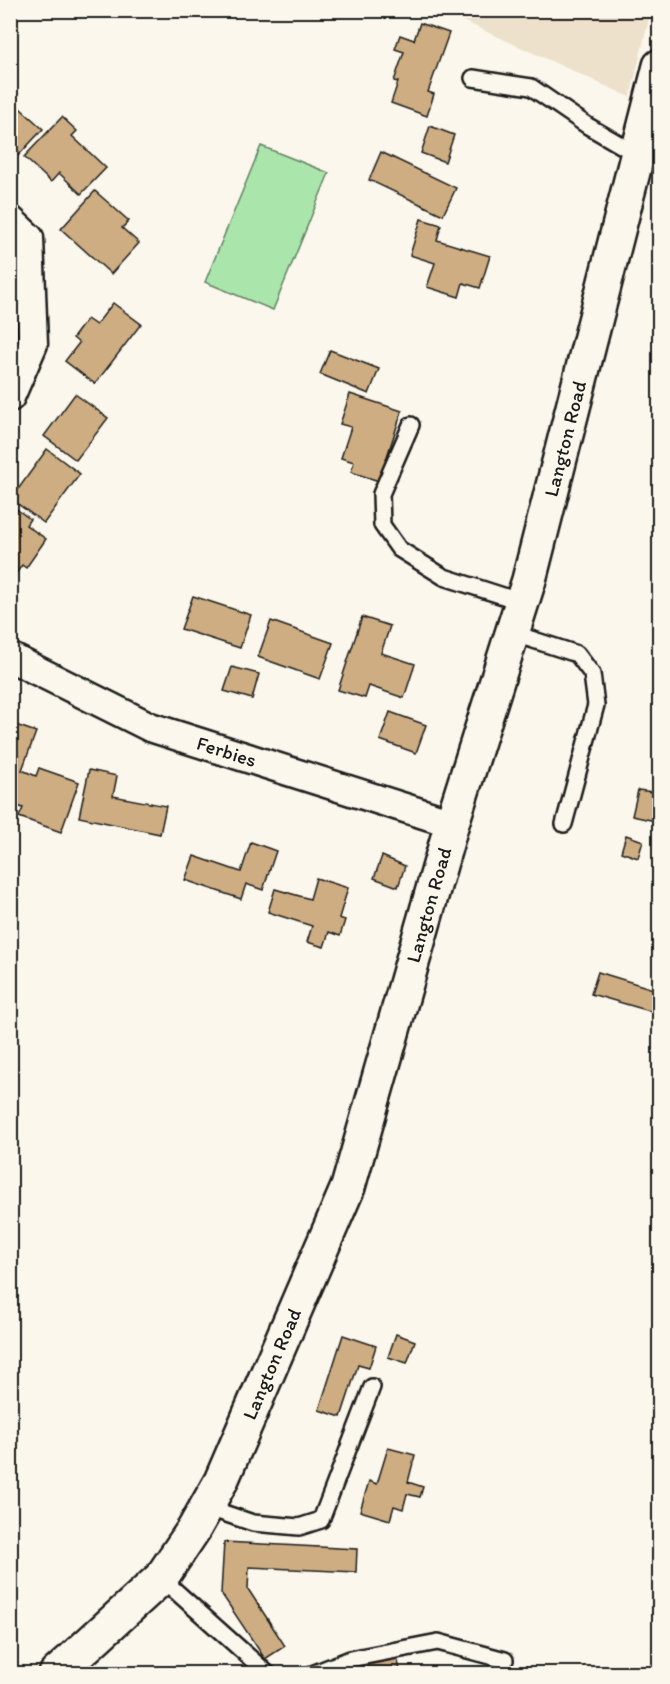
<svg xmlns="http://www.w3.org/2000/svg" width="670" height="1684" viewBox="0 0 670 1684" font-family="Itim,sans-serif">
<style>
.built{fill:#ede1cc}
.green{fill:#aae6ac;stroke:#638164;stroke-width:1.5}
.building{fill:#cdad81;stroke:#1c1c1c;stroke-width:1.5}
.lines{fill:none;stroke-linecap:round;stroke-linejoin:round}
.service-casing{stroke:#1c1c1c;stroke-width:20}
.minor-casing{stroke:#1c1c1c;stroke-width:33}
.tertiary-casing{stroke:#1c1c1c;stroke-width:38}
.service{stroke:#fbf7ec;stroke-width:15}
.minor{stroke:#fbf7ec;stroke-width:28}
.tertiary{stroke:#fbf7ec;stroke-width:33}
.labels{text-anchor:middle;stroke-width:4.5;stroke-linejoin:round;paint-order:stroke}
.street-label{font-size:20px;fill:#1c1c1c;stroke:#fbf7ec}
</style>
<rect width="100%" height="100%" fill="#fbf7ec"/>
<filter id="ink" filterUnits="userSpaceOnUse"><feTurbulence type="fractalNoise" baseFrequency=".0167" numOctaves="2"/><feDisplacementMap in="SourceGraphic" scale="12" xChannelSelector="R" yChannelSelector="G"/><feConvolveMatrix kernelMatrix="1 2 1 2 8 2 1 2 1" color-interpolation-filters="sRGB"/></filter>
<g filter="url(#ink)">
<g class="built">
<path d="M441,11H651L630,97Z"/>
<path d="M505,1660L506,1673H440Z"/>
</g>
<path class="green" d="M261,146L329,173L273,310L205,282Z"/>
<g class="building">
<path d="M420,23L449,33L428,92L434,94L427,116L391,103L398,82L394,81L404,52L395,49L400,35L414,40Z"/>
<path d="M10,99L43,129L15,159L10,154Z"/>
<path d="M62,117L77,131L72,136L106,168L81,194L59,173L51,182L24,157Z"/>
<path d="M430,126L454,135L445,162L421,153Z"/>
<path d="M381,152L456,188L443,215L369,180Z"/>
<path d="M95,191L129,221L122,228L139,243L111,274L61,229Z"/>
<path d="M421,219L441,225L437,240L490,256L480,288L463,283L459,297L427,287L435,263L410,255Z"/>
<path d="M113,303L141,324L95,384L65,361L79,343L73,338L87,319L96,325Z"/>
<path d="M330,350L379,369L369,394L320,374Z"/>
<path d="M75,394L108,418L76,460L44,436Z"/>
<path d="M350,394L402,411L379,481L351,472L354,462L341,458L351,427L340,424Z"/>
<path d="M47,449L80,474L44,523L11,499Z"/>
<path d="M15,508L30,519L26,525L46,539L26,568L22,565L13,578L10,576V514Z"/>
<path d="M193,596L251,615L240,648L181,629Z"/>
<path d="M362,617L390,626L381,653L415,664L404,698L369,686L365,698L338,690Z"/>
<path d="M271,621L333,643L320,679L258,657Z"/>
<path d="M232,667L259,674L252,699L224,691Z"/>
<path d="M390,712L426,725L416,753L380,740Z"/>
<path d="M10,723L36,732L22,770L36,776L39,768L79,782L61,832L19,817L23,808L10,803Z"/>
<path d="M660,760V783L654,781Z"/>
<path d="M89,770L117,776L113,796L166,806L160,834L79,817Z"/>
<path d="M638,790L660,793V822L632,816Z"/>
<path d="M626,835L643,841L638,858L621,852Z"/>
<path d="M251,842L276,851L263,890L246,884L241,899L185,880L194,856L241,872Z"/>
<path d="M382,856L405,866L398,887L374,878Z"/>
<path d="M316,878L348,888L339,918L345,920L340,936L329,932L324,947L307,942L312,926L268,912L275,889L310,899Z"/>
<path d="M598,972L660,991V1014L591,994Z"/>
<path d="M396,1334L415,1341L407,1363L388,1357Z"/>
<path d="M343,1335L376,1346L369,1368L358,1365L341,1417L319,1410Z"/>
<path d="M388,1448L415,1455L408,1482L423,1487L420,1497L407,1494L403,1509L394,1506L390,1520L360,1511L369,1481L377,1484Z"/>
<path d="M224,1542L357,1549L356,1572L249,1567L248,1589L285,1646L265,1659L221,1593Z"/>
<path d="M396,1653L401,1674H359L356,1661Z"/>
</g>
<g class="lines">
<g class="service-casing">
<g id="service">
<path d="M473,78L531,87L588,126L638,155"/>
<path d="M411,425L381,494L382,525L399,549L444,577L522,602"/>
<path d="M512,633L577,654L592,674L596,705L564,824"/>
<path d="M206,1507L253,1523L299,1527L321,1520L372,1387"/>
<path d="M161,1578L268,1674"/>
<path d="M312,1674L350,1659L438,1642L505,1660"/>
</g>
</g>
<g class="minor-casing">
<g id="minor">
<path d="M10,220L29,238L33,344L10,397"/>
<path id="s1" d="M10,657L150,727L452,823"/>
</g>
</g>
<g class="tertiary-casing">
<g id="tertiary">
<path id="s2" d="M56,1674L161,1578L194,1529L221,1481L348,1187L452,823L529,580L660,66"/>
</g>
</g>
<use href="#service" class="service"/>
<use href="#minor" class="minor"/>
<use href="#tertiary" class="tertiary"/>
</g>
</g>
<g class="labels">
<g class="street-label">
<text dy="7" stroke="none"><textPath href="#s2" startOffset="1356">Langton Road</textPath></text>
<text dy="7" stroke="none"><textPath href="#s1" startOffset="237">Ferbies</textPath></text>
<text dy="7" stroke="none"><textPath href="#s2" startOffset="870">Langton Road</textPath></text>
<text dy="7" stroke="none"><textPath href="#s2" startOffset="384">Langton Road</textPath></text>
</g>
</g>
<rect width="670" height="1684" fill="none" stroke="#fbf7ec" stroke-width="36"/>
<rect x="18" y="18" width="634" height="1648" fill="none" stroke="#1c1c1c" stroke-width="2" filter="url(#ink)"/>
</svg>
